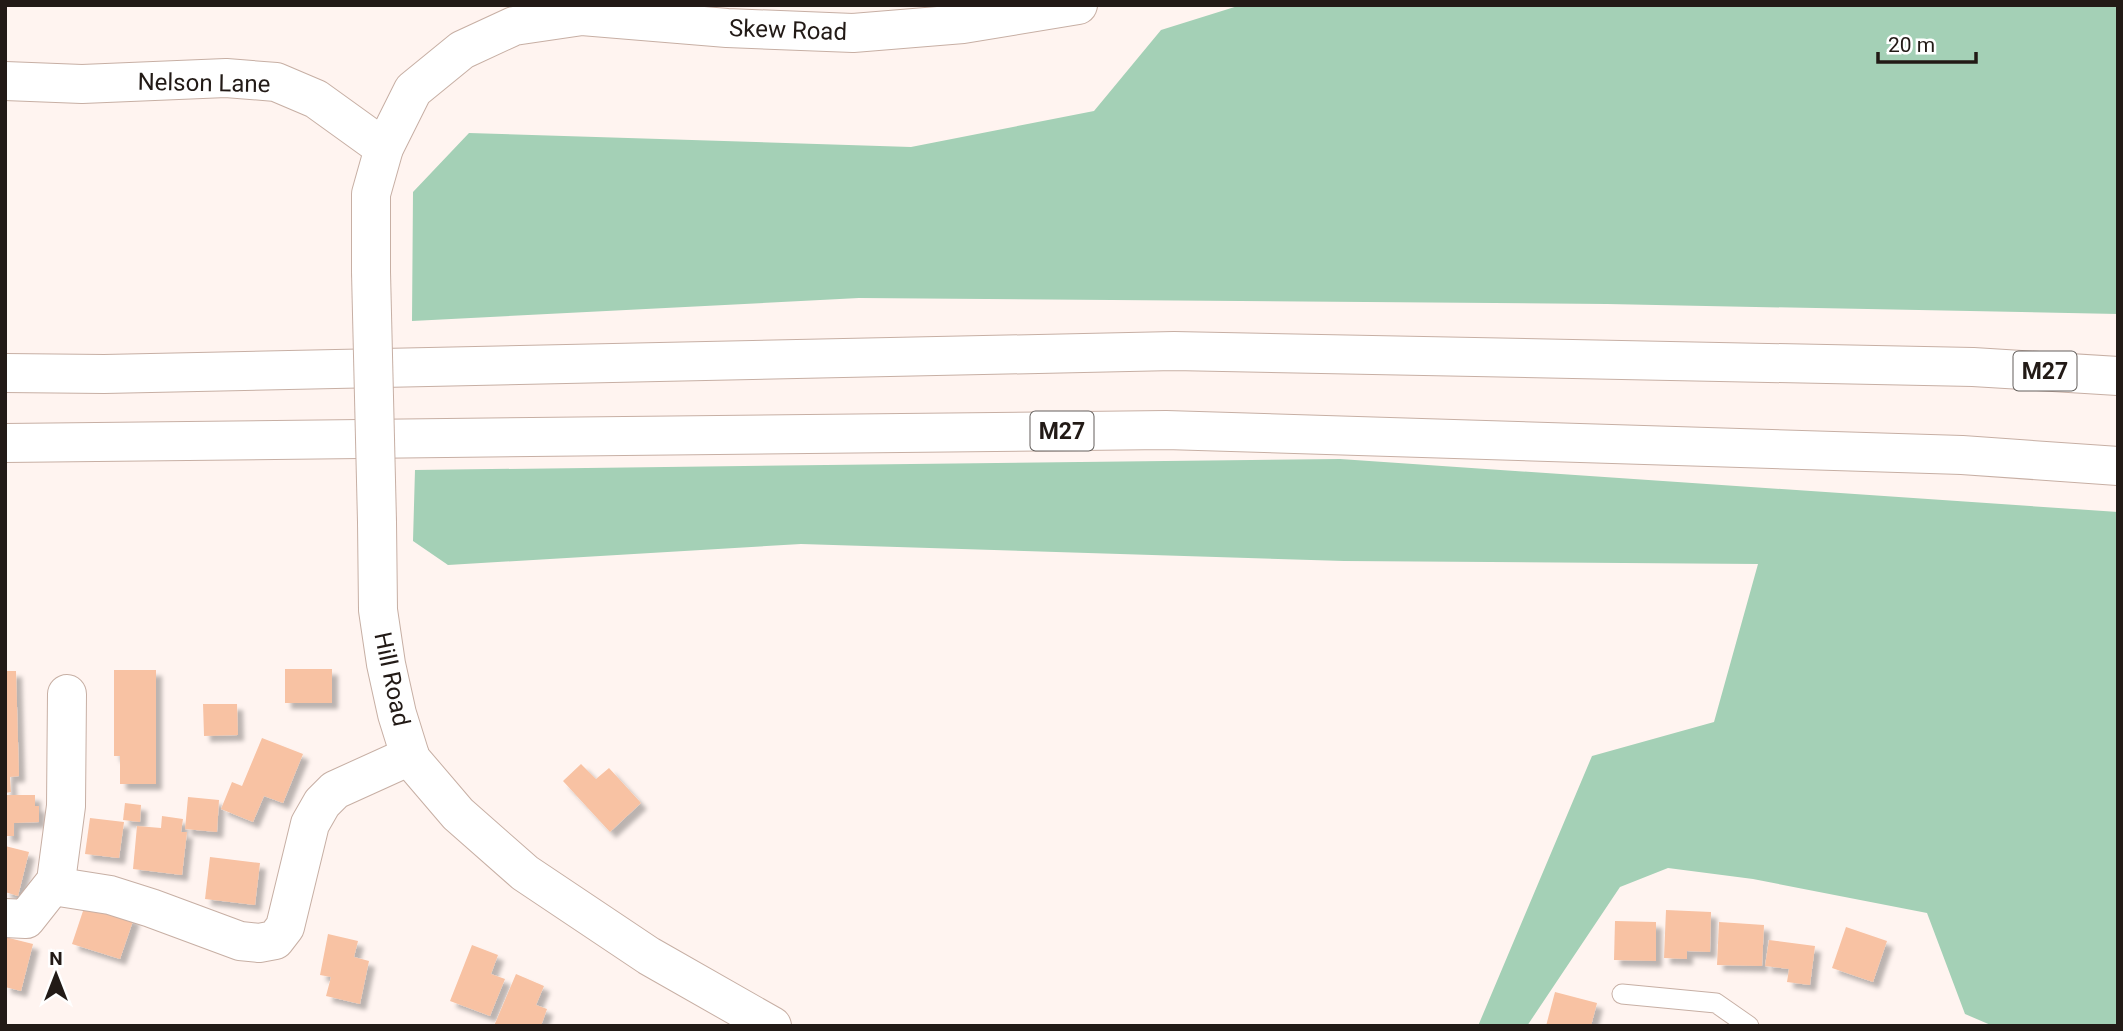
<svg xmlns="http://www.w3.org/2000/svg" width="2123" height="1031" viewBox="0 0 2123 1031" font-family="Roboto,sans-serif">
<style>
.grass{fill:#a4d0b6}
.building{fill:#f8c2a3;filter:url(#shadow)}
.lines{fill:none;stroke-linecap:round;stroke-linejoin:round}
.service-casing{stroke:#c7afa4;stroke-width:21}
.minor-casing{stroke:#c7afa4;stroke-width:40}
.tertiary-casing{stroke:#c7afa4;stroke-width:40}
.motorway-casing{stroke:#c7afa4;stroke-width:40}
.service{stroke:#fff;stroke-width:19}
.minor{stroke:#fff;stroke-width:38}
.tertiary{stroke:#fff;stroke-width:38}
.motorway{stroke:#fff;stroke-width:38}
.tertiary-bridge-casing{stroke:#c7afa4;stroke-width:40;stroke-linecap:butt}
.tertiary-bridge{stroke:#fff;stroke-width:38}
.labels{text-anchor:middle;stroke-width:6;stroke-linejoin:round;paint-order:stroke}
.shield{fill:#fff;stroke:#645f5c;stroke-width:2}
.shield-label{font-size:23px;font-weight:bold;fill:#221a16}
.street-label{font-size:24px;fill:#221a16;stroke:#fff}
</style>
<defs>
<filter id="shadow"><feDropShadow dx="6" dy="6" stdDeviation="2" flood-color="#0004"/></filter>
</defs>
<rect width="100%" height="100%" fill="#fff4f0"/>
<g class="grass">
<path d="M1241,5H2118V314L1607,304L859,298L412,321L413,192L469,133L911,147L1094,111L1161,30Z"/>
<path d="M1340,459L2118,512V1026H1993L1965,1014L1927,913L1753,879L1668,868L1620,887L1527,1026H1478L1592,756L1714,722L1758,564L1344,561L801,544L448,565L413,541L415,470Z"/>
</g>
<g class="building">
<rect x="285" y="669" width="47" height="34"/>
<path d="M114,670H156V784H120V756H114Z"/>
<path d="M5,671H16L19,776L10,777L11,792L5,793Z"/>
<path d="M203,704H237L238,735L204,736Z"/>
<path d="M262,738L303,754L283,803L264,796L253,822L221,809L232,782L242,786Z"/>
<path d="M581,764L596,779L609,768L641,803L610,832L563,781Z"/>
<path d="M5,795H35V806H39V822L14,823V836H5Z"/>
<path d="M188,797L219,800L217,832L185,829Z"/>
<path d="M125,803L141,805L140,822L123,820Z"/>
<path d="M162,816L183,819L181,832H187L182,875L133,869L137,826L161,828Z"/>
<path d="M90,818L124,822L119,858L85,854Z"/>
<path d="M5,846L29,852L18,896L5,892Z"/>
<path d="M210,857L260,863L255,905L205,899Z"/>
<path d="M86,902L134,918L120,959L72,944Z"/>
<path d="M1666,910L1711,912L1710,952L1687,951V959L1664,958Z"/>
<path d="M1615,921L1656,922V961L1614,960Z"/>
<path d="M1719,922L1764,925L1762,966L1717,965Z"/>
<path d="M1846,927L1887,941L1873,982L1832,968Z"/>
<path d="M328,934L358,941L354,957L369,961L360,1004L326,996L331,977L320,975Z"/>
<path d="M5,937L33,944L21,991L5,987Z"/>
<path d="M1769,940L1815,946L1810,985L1787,982L1789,969L1765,966Z"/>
<path d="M472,945L498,955L491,974L505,979L490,1016L450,1001Z"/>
<path d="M516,974L544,986L536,1005L547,1009L541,1026H494Z"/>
<path d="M1555,992L1597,1003L1591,1026H1546Z"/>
</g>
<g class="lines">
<g class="service-casing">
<path id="service" d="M1622,994L1716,1003L1749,1026"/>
</g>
<g class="minor-casing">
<g id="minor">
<path d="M5,81L82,84L226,78L276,82L316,99L384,148"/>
<path d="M53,886L110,895L151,908L240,941L259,943L275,940L285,927L310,824L322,803L335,790L410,756"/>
<path d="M5,918L26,919L56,881L66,806L67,694"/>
</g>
</g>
<g class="tertiary-casing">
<g id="tertiary">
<path d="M371,272V194L384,148L413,90L462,50L514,26L582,16L727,28L853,33L963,24L1078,5"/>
<path d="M377,522L378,610L386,664L397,714L411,759L458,814L525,873L649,956L772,1026"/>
</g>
</g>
<g class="motorway-casing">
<g id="motorway">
<path d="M5,373L104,374L1174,351L1973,367L2118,376"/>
<path d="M5,443L1166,430L1962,455L2118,466"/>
</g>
</g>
<use href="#service" class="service"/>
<use href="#minor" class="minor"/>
<use href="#tertiary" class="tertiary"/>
<use href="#motorway" class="motorway"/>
<g class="tertiary-bridge-casing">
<path id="tertiary-bridge" d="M371,272L377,522"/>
</g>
<use href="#tertiary-bridge" class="tertiary-bridge"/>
</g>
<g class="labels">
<g class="shield">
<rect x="2013.5" y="351.5" width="63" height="39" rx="5"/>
<rect x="1030.5" y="411.5" width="63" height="39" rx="5"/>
</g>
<g class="shield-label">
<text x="2045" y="379">M27</text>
<text x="1062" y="439">M27</text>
</g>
<g class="street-label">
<text transform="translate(788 30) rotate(2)" y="8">Skew Road</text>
<text transform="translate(204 83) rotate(1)" y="8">Nelson Lane</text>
<text transform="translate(392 679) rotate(78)" y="8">Hill Road</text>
</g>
</g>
<rect width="2123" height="1031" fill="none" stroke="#221a16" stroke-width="14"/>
<g transform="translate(56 975)" stroke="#ffffff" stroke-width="5" paint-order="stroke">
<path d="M0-5L12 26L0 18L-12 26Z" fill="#221a16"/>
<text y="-10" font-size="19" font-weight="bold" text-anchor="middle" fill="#221a16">N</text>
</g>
<path d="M1878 52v10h98v-10" fill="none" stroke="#221a16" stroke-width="3.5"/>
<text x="1888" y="52" font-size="21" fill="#221a16" stroke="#ffffff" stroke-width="5" paint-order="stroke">20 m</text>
</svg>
